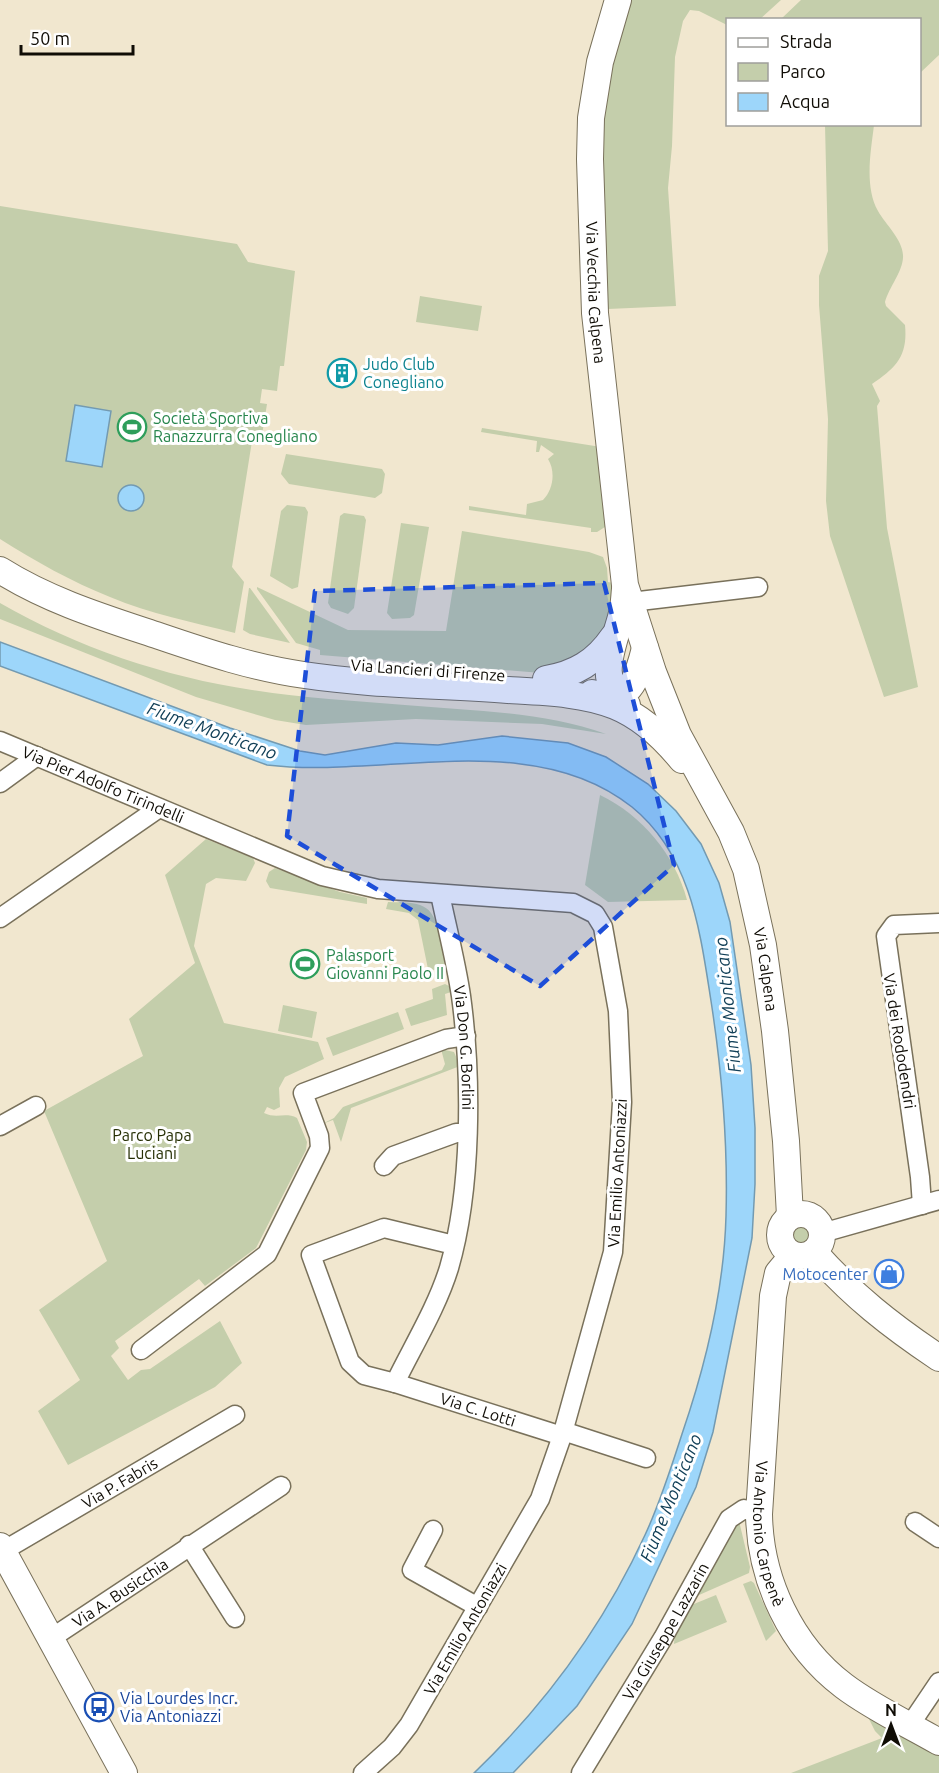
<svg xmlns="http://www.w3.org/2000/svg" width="939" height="1773" viewBox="0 0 939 1773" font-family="Ubuntu,sans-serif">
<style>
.green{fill:#c4ceab}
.water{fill:#9dd6fa;stroke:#739ab1;stroke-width:1.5}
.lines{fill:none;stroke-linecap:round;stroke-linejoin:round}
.street-casing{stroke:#79715b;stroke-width:21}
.secondary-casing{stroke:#79715b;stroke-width:28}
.street{stroke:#fff;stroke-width:18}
.secondary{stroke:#fff;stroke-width:26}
.marked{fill:#1d4ed8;fill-opacity:0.2;stroke:#1d4ed8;stroke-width:4.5;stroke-dasharray:12 8;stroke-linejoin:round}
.labels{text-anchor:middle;stroke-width:6;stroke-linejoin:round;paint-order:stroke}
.street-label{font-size:16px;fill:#100d06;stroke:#fff}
.culture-label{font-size:16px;fill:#0d838f;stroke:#fff;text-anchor:start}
.leisure-label{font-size:16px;fill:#27864d;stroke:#fff;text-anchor:start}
.park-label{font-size:16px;fill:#262f04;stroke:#fff}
.shop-label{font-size:16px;fill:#366cbe;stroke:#fff;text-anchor:end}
.transit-label{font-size:16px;fill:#164399;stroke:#fff;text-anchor:start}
.water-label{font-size:18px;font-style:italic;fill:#124058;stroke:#fff}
</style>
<rect width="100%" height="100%" fill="#f1e7cf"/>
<g class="green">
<path d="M627,0H781L760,19L728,20L727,25L699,11L690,10L683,21L675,57L672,146L668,188L676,306L608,309L601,161L608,63Z"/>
<path d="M801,0H939V55L920,73V20L781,19Z"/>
<path d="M825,125H874C871,151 864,186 878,211C886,225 902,239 903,255C904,270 889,287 885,302L886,306L905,325C908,356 896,368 872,384L880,401L877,406L887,528L918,687L884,697L830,536L826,501L828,419L819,305V276L828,251Z"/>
<path d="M0,206L237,244L248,262L295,271L284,366H280L277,391L262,389L260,403L267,404L262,435L255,434L252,441L232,567L244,582L235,633C193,622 150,614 110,597C72,582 35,561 0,539Z"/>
<path d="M420,296L482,306L478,331L416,322Z"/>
<path d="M482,428L601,447L605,527L597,532H591V528L469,510V506L526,515L527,504L543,500C553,490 556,472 548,459L554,454L541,445L539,452H536L537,441L481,432Z"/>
<path d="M286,454L382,469L385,474L382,493L375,498L289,484L281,474Z"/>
<path d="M287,505L305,507L308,512L298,587L292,589L270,576L281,511Z"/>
<path d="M344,513L364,516L366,520L354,608L348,614L331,608L328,603L340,516Z"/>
<path d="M401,523L429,527L414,615L410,618L392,619L387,613Z"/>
<path d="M462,531L589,552L603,557L607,568L608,582L613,583L615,598L599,646L541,673L320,655V650L296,643L257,589V587L348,630L446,631Z"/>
<path d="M249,588H250L290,643L250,634L243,630Z"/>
<path d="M0,603C76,647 165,677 252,690C302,698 354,701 405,705C472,711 543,711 606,734L542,724L416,719L306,725L275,720L196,697L0,619Z"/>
<path d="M600,795C642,815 675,855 687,900L608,902L585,885Z"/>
<path d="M206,839L253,858L255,863L246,881L216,878L206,884L194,946L224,1023L318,1042L324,1059L285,1077L279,1088L280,1107L274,1110L267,1107L264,1113C276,1119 286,1112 297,1118L307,1142L306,1150L256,1248L205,1286L199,1279L115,1341L119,1348L111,1356L128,1380L141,1370L150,1369L220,1321L242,1363L215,1387L68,1465L38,1411L80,1380L39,1310L107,1261L44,1111L143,1056L129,1019L195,963L165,875Z"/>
<path d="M275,868L340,892L367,898V904L270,888L266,881L269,872Z"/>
<path d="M388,902C420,903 433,901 440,937C442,946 446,956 444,966L434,970L428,969L418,920L409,913L386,909Z"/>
<path d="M445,984L449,986L451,992L445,994L447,1015L411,1026L405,1009L433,999L432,989Z"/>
<path d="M283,1005L317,1012L312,1038L278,1031Z"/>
<path d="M398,1012L404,1029L333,1056L326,1038Z"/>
<path d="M441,1049L454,1052L460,1066L351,1108L341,1142L333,1120L322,1124L334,1118L343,1107L442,1070L445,1064Z"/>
<circle cx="801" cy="1235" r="11"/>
<path d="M739,1521L750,1567L749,1573L690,1599L731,1525Z"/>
<path d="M751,1581L754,1583L776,1631L766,1641L743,1584Z"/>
<path d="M716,1595L727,1622L674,1644L675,1632L689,1606Z"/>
<path d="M866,1713L939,1753V1773H791L882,1738L875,1731Z"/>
</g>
<g class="water">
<path d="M75,405L111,411L102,467L66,461Z"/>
<circle cx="131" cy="498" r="13"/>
<path d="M0,642L230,728L300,751L325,755L396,743L438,745L502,736L568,743L606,757L648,784L676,811L701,844L719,883L730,922L751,1065L755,1128V1184L752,1238L713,1432L696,1487L632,1624L577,1706L513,1773H474C546,1704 603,1626 645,1535C660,1503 671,1468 682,1434C706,1364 724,1291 726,1216C728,1145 722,1072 711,1001C700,931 691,855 632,807C532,727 384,779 267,765L0,666Z"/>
</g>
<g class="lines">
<g class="street-casing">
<g id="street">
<path d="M631,602L758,587"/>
<path id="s1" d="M0,741L322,876L378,889L573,903L595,914L603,927L618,1011L622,1102L613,1252L562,1436L540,1499L409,1725L392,1747L363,1773"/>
<path d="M0,783L37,756"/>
<path id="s2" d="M440,894C447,928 456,962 461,996C472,1077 472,1189 449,1268C437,1307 413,1346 395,1383L364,1375L350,1362L311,1255L384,1228L454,1245"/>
<path d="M0,918L159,808"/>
<path d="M0,1126L36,1106"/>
<path d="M384,1166L393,1156L456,1133H466"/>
<path d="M922,1205L920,1177L886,936L894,925L939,923"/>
<path d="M822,1233L939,1200"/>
<path d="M141,1350L267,1254L320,1148L319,1136L303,1093L446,1039L466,1036"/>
<path id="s3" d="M395,1383L562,1436"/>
<path d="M563,1431L646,1458"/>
<path d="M915,1522L939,1538"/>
<path d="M433,1530L412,1570L478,1607"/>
<path d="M189,1545L235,1618"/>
<path id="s4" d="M3,1551L235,1415"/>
<path id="s5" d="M50,1639L281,1486"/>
<path d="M910,1725L939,1682"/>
<path id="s6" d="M581,1773L663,1638L729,1519L744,1509L759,1514"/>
</g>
</g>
<g class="secondary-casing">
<g id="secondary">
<path id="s7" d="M618,0L600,62L591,118L590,159L595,313L625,585L653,672L678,735L731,832L746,869L763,945L775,1031L786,1141L790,1216"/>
<path d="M0,570C49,601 105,618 159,636C206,652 254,668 304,675C371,685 440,685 508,690C543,692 583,693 615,706C642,717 664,738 682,760"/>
<path d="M625,589C624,598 624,608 621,617C613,647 595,683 627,705"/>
<path d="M546,679C575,674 596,662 613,637"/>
<path d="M592,693C598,694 605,697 611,697C634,697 641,664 645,648"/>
<circle cx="801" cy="1235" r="21"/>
<path d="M814,1252C853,1296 890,1325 939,1358"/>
<path id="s8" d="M793,1255L778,1273L773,1296L759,1514C760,1580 791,1646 844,1686C873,1708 908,1724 939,1742"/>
<path d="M0,1546L124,1773"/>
</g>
</g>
<use href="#street" class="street"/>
<use href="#secondary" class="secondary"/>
</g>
<path class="marked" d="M604,583L674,865L540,986L287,836L315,591Z"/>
<defs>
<g id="building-ring" transform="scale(1.5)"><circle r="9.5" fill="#fff" stroke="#0f9aa8" stroke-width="1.5"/><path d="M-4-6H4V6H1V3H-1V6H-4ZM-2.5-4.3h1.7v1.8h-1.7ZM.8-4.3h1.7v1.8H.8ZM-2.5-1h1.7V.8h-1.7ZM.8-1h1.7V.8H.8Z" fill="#0f9aa8"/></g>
<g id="stadium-ring" transform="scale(1.5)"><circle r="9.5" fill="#fff" stroke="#2e9e5b" stroke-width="1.5"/><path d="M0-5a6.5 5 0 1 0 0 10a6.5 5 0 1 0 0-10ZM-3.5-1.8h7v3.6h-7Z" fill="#2e9e5b"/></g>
<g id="shop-ring" transform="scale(1.5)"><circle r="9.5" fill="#fff" stroke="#3f7fe0" stroke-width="1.5"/><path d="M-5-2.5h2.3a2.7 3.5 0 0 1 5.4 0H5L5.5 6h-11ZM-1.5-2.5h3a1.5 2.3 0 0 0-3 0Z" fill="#3f7fe0"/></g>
<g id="bus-ring" transform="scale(1.5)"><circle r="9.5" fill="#fff" stroke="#1a4fb4" stroke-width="1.5"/><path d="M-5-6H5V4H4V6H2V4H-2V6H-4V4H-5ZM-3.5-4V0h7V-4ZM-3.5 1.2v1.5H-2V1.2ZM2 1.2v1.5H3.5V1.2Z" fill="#1a4fb4"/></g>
</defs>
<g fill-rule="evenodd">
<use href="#building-ring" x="342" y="373"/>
<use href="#stadium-ring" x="132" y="427"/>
<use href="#stadium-ring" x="305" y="964"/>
<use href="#shop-ring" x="889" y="1274"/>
<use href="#bus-ring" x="99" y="1707"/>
</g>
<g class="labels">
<g class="street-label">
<text dy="6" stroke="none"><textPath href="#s7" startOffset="296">Via Vecchia Calpena</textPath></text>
<text transform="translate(428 670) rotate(4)" y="6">Via Lancieri di Firenze</text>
<text dy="6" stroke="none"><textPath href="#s1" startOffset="112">Via Pier Adolfo Tirindelli</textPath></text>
<text dy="6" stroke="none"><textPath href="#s7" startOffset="1002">Via Calpena</textPath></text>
<text transform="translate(900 1041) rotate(81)" y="6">Via dei Rododendri</text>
<text dy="6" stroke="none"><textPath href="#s2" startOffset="156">Via Don G. Borlini</textPath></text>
<text transform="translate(617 1173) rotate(-87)" y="6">Via Emilio Antoniazzi</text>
<text dy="6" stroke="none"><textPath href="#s3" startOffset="87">Via C. Lotti</textPath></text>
<text dy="6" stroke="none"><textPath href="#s4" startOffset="135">Via P. Fabris</textPath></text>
<text dy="6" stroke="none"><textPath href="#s8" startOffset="286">Via Antonio Carpenè</textPath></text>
<text dy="6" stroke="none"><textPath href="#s5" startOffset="84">Via A. Busicchia</textPath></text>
<text transform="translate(465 1629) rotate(-60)" y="6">Via Emilio Antoniazzi</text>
<text dy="6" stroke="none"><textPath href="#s6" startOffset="165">Via Giuseppe Lazzarin</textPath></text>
</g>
<g class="culture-label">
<text x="363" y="370">Judo Club<tspan x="363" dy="18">Conegliano</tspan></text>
</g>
<g class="leisure-label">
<text x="153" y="424">Società Sportiva<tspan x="153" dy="18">Ranazzurra Conegliano</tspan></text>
<text x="326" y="961">Palasport<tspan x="326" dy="18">Giovanni Paolo II</tspan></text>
</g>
<g class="park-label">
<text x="152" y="1141">Parco Papa<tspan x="152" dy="18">Luciani</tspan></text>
</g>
<g class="shop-label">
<text x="868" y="1280">Motocenter</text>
</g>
<g class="transit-label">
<text x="120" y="1704">Via Lourdes Incr.<tspan x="120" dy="18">Via Antoniazzi</tspan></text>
</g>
<g class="water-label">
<text transform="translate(212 731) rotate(20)" y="6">Fiume Monticano</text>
<text transform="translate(728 1005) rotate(-96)" y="6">Fiume Monticano</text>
<text transform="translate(671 1498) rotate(-68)" y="6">Fiume Monticano</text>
</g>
</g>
<rect x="726" y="18" width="195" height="108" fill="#ffffff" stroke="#9f9e9b" stroke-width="1.5"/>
<rect x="738" y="38" width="30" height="9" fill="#ffffff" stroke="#9f9e9b" stroke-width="1.5"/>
<text x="780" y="48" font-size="18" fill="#100d06">Strada</text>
<rect x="738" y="63" width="30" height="18" fill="#c4ceab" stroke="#9f9e9b" stroke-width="1.5"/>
<text x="780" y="78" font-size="18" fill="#100d06">Parco</text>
<rect x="738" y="93" width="30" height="18" fill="#9dd6fa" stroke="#9f9e9b" stroke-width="1.5"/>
<text x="780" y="108" font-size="18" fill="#100d06">Acqua</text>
<g transform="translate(891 1725)" stroke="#ffffff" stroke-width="4.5" paint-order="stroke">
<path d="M0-4.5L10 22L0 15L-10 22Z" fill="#100d06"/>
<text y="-9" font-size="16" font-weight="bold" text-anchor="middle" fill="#100d06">N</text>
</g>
<path d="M21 45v9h112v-9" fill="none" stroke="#100d06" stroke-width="3"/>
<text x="30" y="45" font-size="18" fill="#100d06" stroke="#ffffff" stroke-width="4.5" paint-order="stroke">50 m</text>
</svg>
